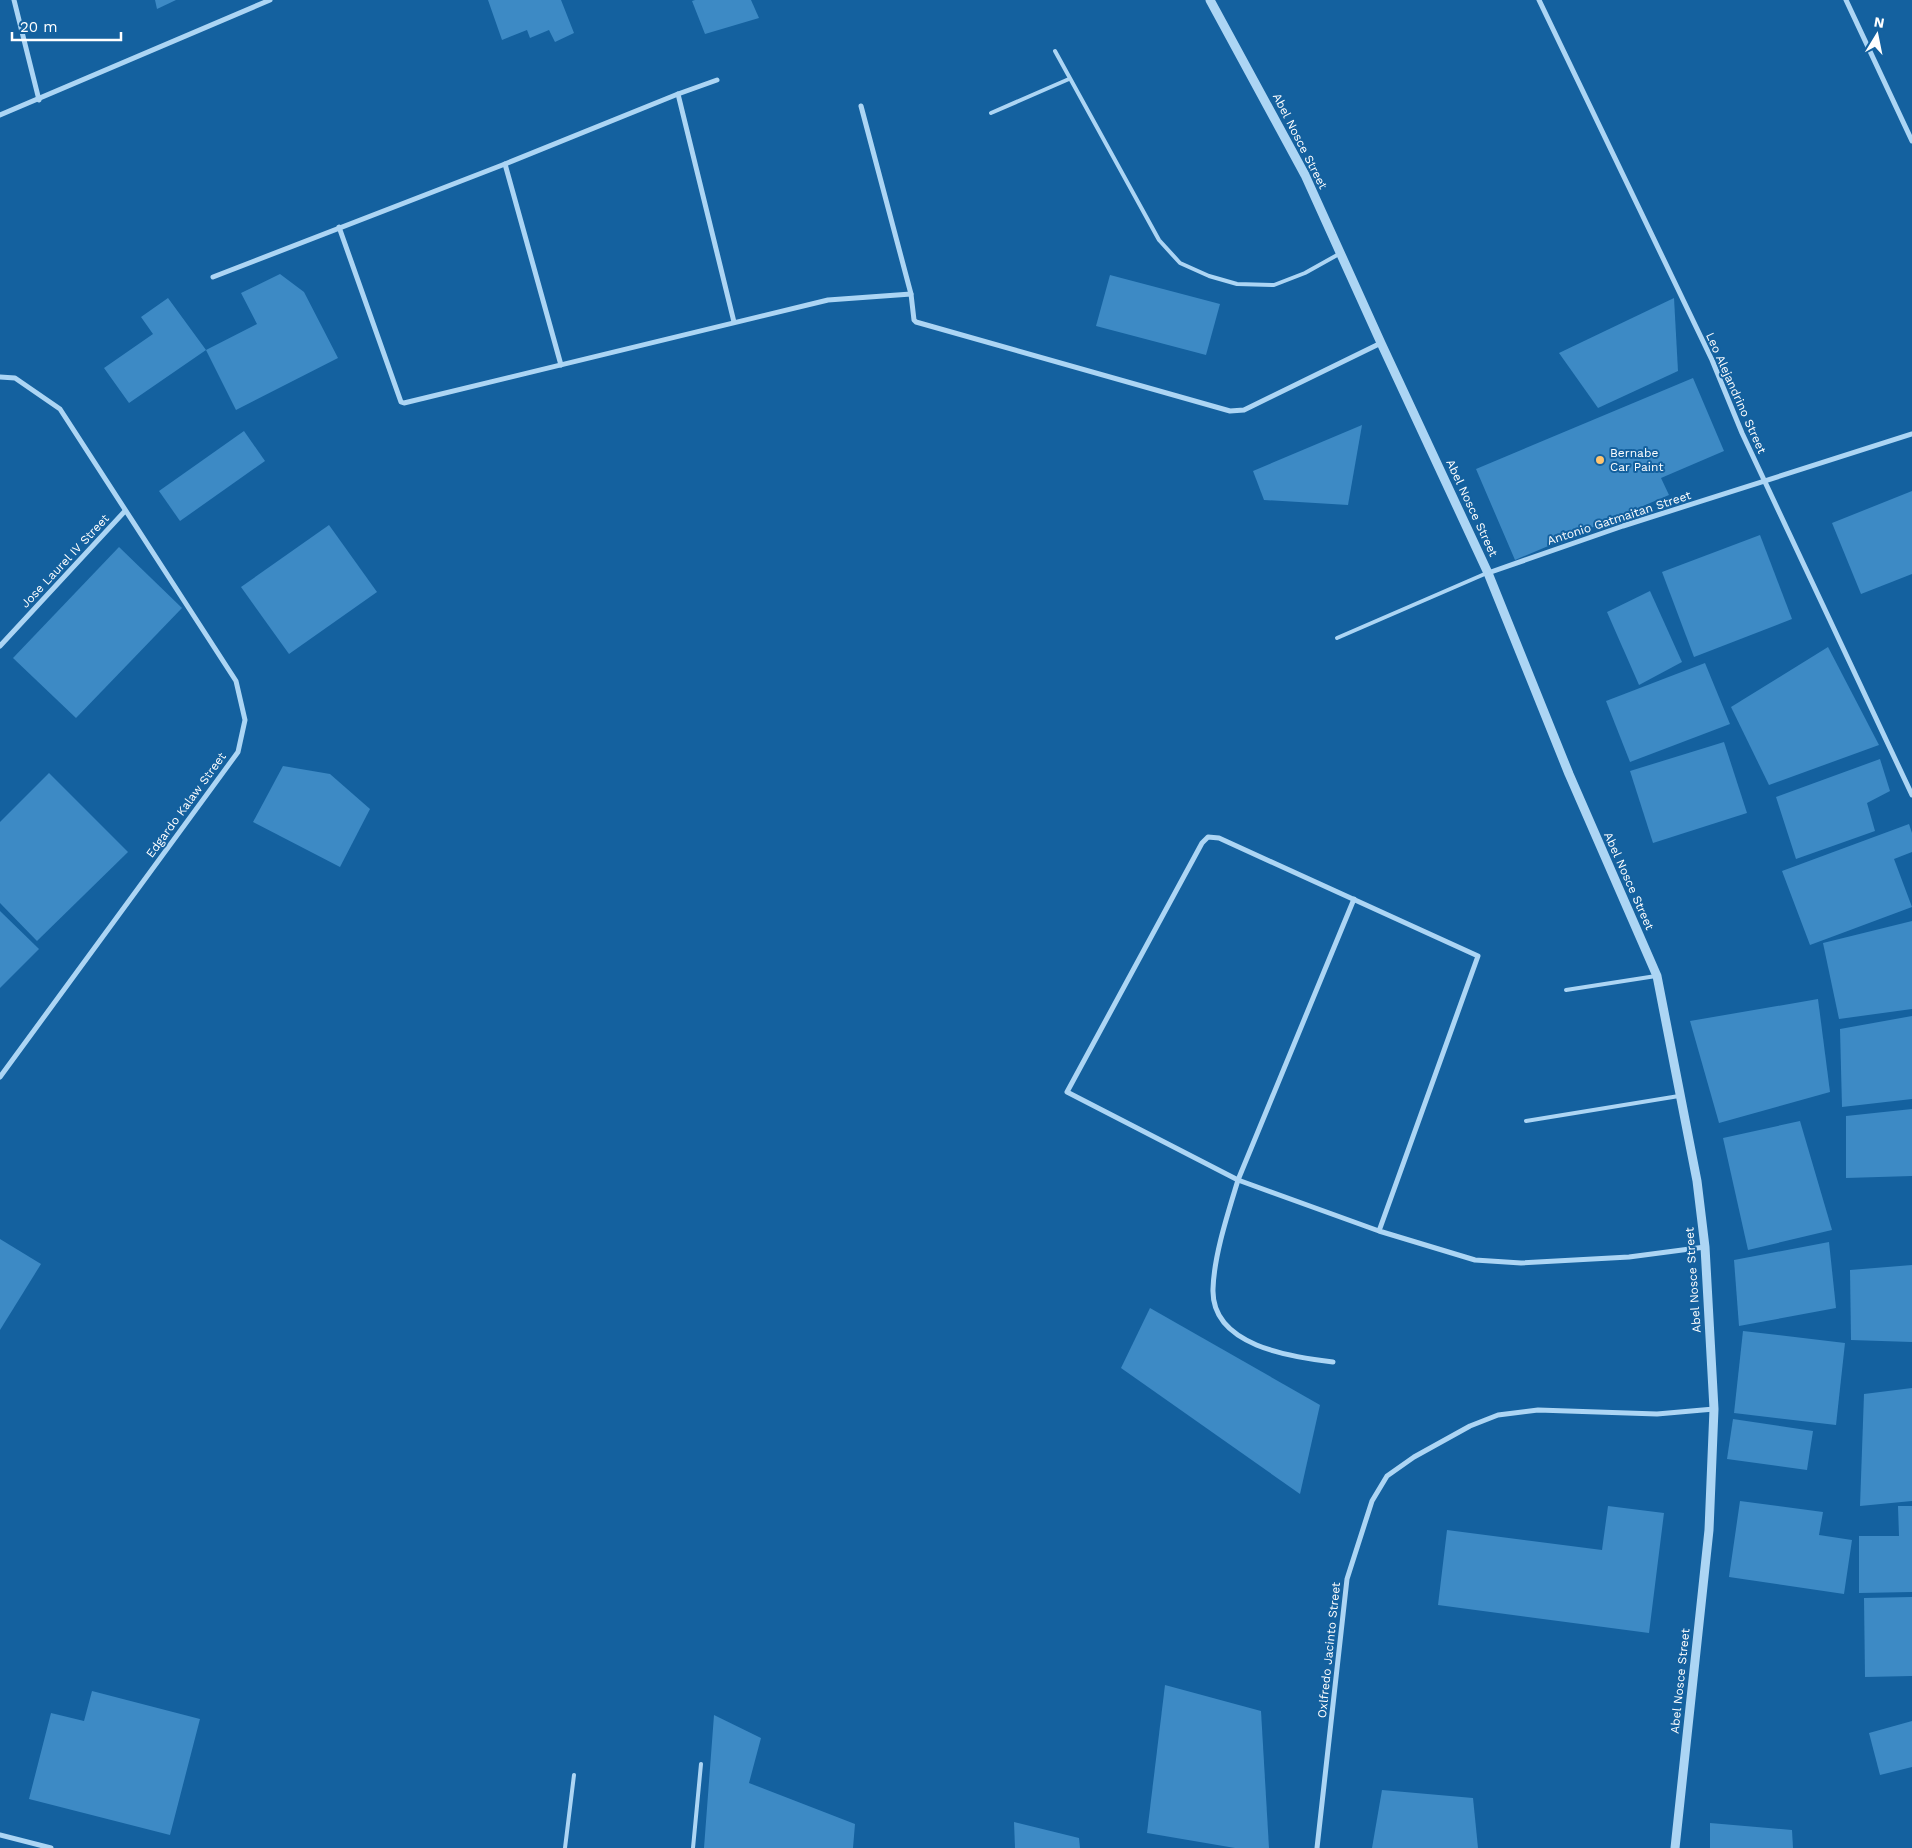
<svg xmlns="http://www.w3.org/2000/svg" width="1912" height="1848" viewBox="0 0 1912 1848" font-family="'Work Sans',sans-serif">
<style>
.building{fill:#3d8ac5}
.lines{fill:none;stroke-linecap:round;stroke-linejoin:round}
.service{stroke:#acd5f4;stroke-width:4}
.minor{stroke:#acd5f4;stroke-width:5}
.tertiary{stroke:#acd5f4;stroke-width:9}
.poi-dot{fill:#ffc46f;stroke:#14619f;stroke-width:2}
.labels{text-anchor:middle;stroke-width:4;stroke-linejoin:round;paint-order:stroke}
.street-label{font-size:12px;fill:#fff;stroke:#14619f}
.poi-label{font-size:12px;fill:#fff;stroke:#14619f;text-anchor:start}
</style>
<rect width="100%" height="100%" fill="#14619f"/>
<g class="building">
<path d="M155,0H176L157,9Z"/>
<path d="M488,0H561L574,33L555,42L549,30L530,38L527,30L502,40Z"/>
<path d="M695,0H751L759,18L705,34L692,1Z"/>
<path d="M280,274L304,292L338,358L236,410L206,350L257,324L241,293Z"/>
<path d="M1110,275L1220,304L1206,355L1096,326Z"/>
<path d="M168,298L206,350L129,403L104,368L153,334L141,317Z"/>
<path d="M1674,298L1678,371L1598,408L1559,353Z"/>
<path d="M1693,378L1724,451L1661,478L1669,495L1515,560L1476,469Z"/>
<path d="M1362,425L1348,505L1264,500L1253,471Z"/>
<path d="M244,431L265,461L180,521L159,491Z"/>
<path d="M1912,491V574L1861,594L1832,523Z"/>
<path d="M329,525L377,592L289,654L241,587Z"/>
<path d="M1760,535L1792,619L1694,657L1662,572Z"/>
<path d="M119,547L182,608L76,718L13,658Z"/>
<path d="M1650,591L1682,662L1639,685L1607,612Z"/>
<path d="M1828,647L1879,745L1769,785L1731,707Z"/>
<path d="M1705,663L1730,724L1630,762L1606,701Z"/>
<path d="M1724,742L1747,813L1653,843L1630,771Z"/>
<path d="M1880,759L1890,791L1867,803L1875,831L1796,859L1776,797Z"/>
<path d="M283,766L330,774L370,809L340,867L253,822Z"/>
<path d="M49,773L128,852L37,941L0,903V822Z"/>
<path d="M1909,824L1912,833V852L1894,859L1912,907L1810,945L1782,871Z"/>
<path d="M0,911L39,949L0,988Z"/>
<path d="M1912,921V1009L1839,1019L1823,943Z"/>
<path d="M1818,999L1830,1092L1719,1123L1690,1021Z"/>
<path d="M1912,1016V1099L1842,1107L1840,1029Z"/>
<path d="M1912,1109V1176L1846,1178V1116Z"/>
<path d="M1800,1121L1832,1230L1748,1250L1723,1138Z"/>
<path d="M0,1239L41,1264L0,1330Z"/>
<path d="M1829,1242L1836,1308L1739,1326L1734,1260Z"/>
<path d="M1912,1265V1342L1851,1340L1850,1270Z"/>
<path d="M1150,1308L1320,1405L1300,1494L1121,1368Z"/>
<path d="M1743,1331L1845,1343L1836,1425L1734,1413Z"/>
<path d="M1912,1388V1501L1860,1506L1864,1394Z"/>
<path d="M1733,1419L1813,1431L1807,1470L1727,1459Z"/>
<path d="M1740,1501L1823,1512L1819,1535L1852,1540L1844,1594L1729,1577Z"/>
<path d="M1608,1506L1664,1513L1649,1633L1438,1605L1447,1530L1602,1550Z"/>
<path d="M1898,1506H1912V1592L1859,1593V1536H1899Z"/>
<path d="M1912,1597V1676L1865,1677L1864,1598Z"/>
<path d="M1165,1685L1261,1711L1269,1848H1235L1147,1833Z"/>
<path d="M92,1691L200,1719L170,1835L29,1799L51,1713L84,1721Z"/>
<path d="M714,1715L761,1738L749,1783L855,1824L853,1848H704Z"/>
<path d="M1912,1721V1767L1880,1775L1869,1733Z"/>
<path d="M1382,1790L1473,1798L1478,1848H1372Z"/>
<path d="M1014,1822L1079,1838L1080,1848H1015Z"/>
<path d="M1710,1823L1792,1830L1793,1848H1710Z"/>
</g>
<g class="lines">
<g class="service">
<path d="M1055,51L1159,240L1180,263L1209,276L1237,284L1274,285L1305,273L1339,254"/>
<path d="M991,113L1069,79"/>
<path d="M1337,638L1487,573"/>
<path d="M1566,990L1656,976"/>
<path d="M1526,1121L1679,1096"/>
<path d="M565,1848L574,1775"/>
<path d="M693,1848L701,1764"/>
</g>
<g class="minor">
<path d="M14,0L39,100"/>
<path d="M1539,0L1712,360L1742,433L1912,795"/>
<path d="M1846,0L1912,141"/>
<path d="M678,94L734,322"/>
<path d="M861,106L911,294L914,320L916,322L1230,411L1244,410L1381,343"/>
<path d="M0,115L270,0"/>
<path d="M505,164L561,365"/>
<path d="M339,227L401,402L404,403L828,300L911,294"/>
<path d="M213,277L505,164L678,94L717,80"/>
<path d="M0,377L15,378L60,409L236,681L245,720L238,752L0,1077"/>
<path d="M1488,573L1623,526L1912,434"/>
<path d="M0,646L125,511"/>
<path d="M1379,1231L1478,956L1219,838L1208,837L1202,843L1067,1092L1238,1180L1379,1231L1475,1260L1521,1263L1629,1257L1705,1247"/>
<path d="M1333,1362C1291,1357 1211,1346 1213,1289C1214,1255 1228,1213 1238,1180L1354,899"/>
<path d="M0,1835L51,1848"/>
<path d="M1317,1848L1347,1579L1372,1501L1387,1476L1414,1457L1470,1426L1498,1415L1538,1410L1657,1414L1714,1409"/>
</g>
<path class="tertiary" d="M1210,0L1305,175L1381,343L1488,573L1569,774L1657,976L1697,1181L1705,1247L1714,1409L1709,1530L1675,1848"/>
</g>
<circle class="poi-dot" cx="1600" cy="460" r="5"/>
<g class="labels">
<g class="street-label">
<text transform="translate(1300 141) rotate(63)" y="4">Abel Nosce Street</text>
<text transform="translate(1736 393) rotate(66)" y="4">Leo Alejandrino Street</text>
<text transform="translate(1472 508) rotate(65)" y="4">Abel Nosce Street</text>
<text transform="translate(1619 518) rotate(-18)" y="4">Antonio Gatmaitan Street</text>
<text transform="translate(65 561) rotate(-47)" y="4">Jose Laurel IV Street</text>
<text transform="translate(186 805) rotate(-54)" y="4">Edgardo Kalaw Street</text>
<text transform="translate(1629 881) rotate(66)" y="4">Abel Nosce Street</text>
<text transform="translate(1693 1280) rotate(-94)" y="4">Abel Nosce Street</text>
<text transform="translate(1329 1650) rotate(-84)" y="4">Oxlfredo Jacinto Street</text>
<text transform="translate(1680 1681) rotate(-84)" y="4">Abel Nosce Street</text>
</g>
<g class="poi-label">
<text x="1610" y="457">Bernabe<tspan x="1610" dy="14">Car Paint</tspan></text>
</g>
</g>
<g transform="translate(1877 35) rotate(10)" stroke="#14619f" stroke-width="4" paint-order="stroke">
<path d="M0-4L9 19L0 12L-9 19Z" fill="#ffffff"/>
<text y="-8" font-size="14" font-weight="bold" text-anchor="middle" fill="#ffffff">N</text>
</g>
<path d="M12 32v8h109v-8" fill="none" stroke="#ffffff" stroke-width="2.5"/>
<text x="20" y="32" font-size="15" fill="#ffffff" stroke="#14619f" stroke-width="4" paint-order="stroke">20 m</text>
</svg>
